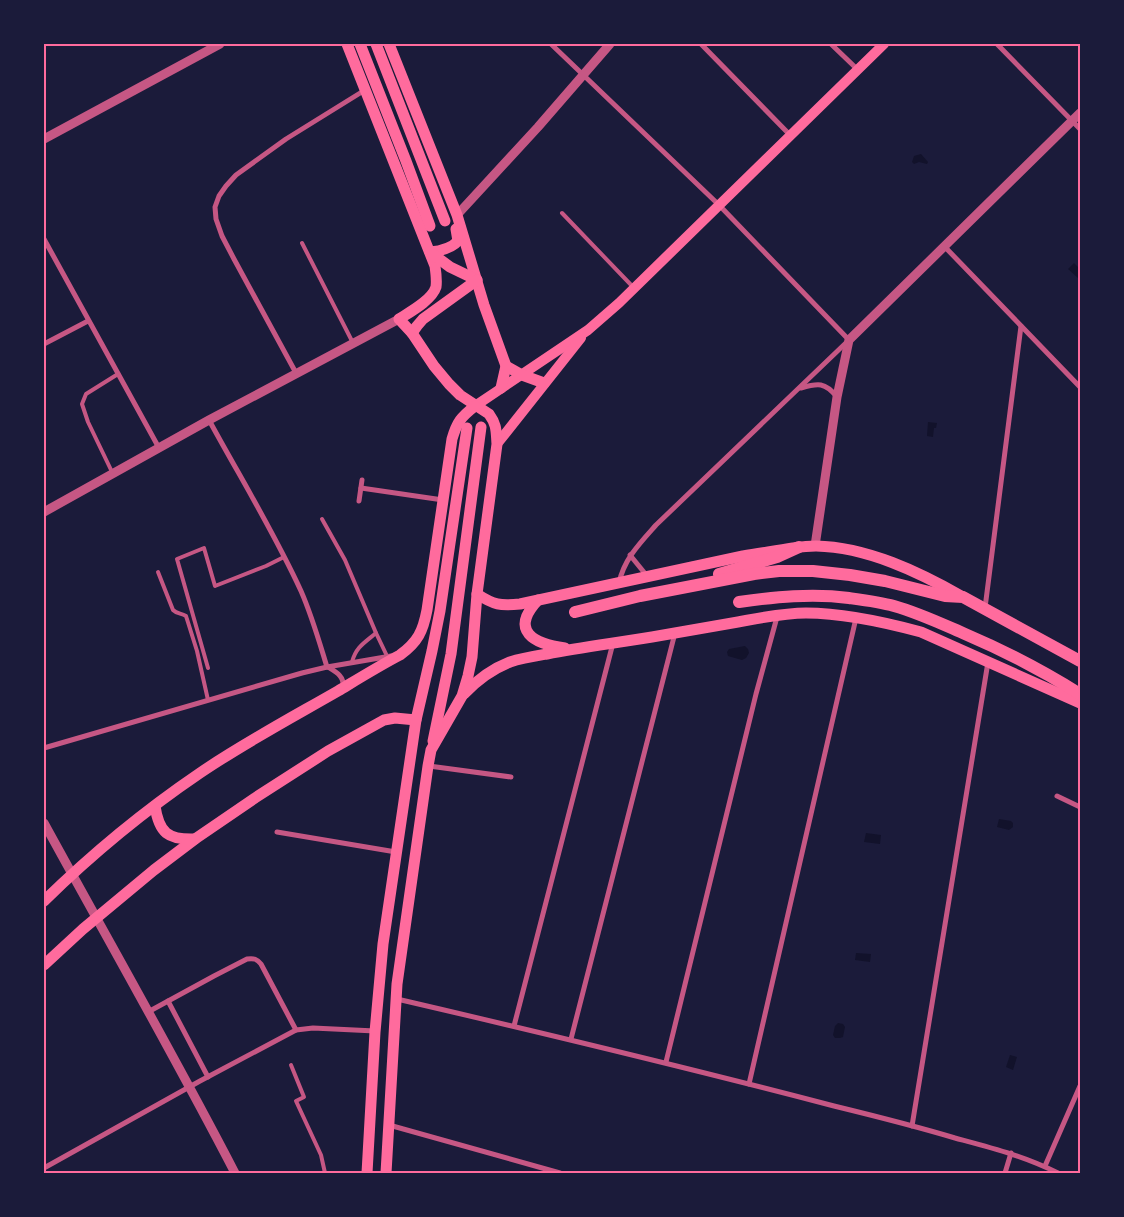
<svg xmlns="http://www.w3.org/2000/svg" width="1124" height="1217" viewBox="0 0 1124 1217" font-family="'Varela Round',sans-serif">
<style>
.water{fill:#12122b}
.lines{fill:none;stroke-linecap:round;stroke-linejoin:round}
.service{stroke:#c65784;stroke-width:4}
.minor{stroke:#c65784;stroke-width:5}
.tertiary{stroke:#c65784;stroke-width:9}
.secondary{stroke:#ff6b9d;stroke-width:10}
.primary{stroke:#ff6b9d;stroke-width:11}
.trunk{stroke:#ff6b9d;stroke-width:12}
.neatline{fill:none;stroke:#ff6b9d;stroke-width:2}
</style>
<rect width="100%" height="100%" fill="#1b1b3a"/>
<g class="water">
<path d="M921,154L928,162L927,164L919,162L914,164L912,162L914,156Z"/>
<path d="M1074,263L1080,269V276L1078,278L1068,269Z"/>
<path d="M928,422L937,423L936,428H934L933,437L927,436Z"/>
<path d="M745,646L748,649L749,653L746,658L742,660L728,656L727,652L729,649Z"/>
<path d="M999,819L1011,821L1013,823V827L1009,830L997,827Z"/>
<path d="M866,833L881,835L880,844L864,842Z"/>
<path d="M856,953L871,954L870,962L855,960Z"/>
<path d="M838,1023L843,1024L845,1027L843,1037L840,1038H835L833,1035L835,1026Z"/>
<path d="M1010,1055L1017,1057L1013,1070L1006,1067Z"/>
</g>
<g class="lines">
<g class="service">
<path d="M562,213L634,288"/>
<path d="M302,243L353,343"/>
<path d="M113,474L88,422L82,404L86,394L118,374"/>
<path d="M322,519L345,560L376,633L387,656"/>
<path d="M158,572L173,610C177,614 181,613 186,616L197,651L208,700"/>
<path d="M352,662C356,647 364,643 376,633"/>
<path d="M208,668L177,559L204,548L215,586L266,566L284,557"/>
<path d="M291,1065L304,1097L296,1101L321,1155L325,1173"/>
</g>
<g class="minor">
<path d="M551,44L719,205L849,340L656,525C640,543 624,559 619,583"/>
<path d="M701,44L790,135"/>
<path d="M831,44L857,69"/>
<path d="M997,44L1080,129"/>
<path d="M44,239L159,448"/>
<path d="M944,246L1080,387"/>
<path d="M44,344L88,321"/>
<path d="M296,373L234,259L222,236L216,219L215,207L219,196L226,186L236,175L286,139L365,90"/>
<path d="M801,388C818,383 825,382 837,397"/>
<path d="M209,420C240,477 274,532 301,591C312,616 319,641 327,667"/>
<path d="M361,488L443,500"/>
<path d="M359,501L362,480"/>
<path d="M630,555L647,576"/>
<path d="M985,608L1021,326"/>
<path d="M328,667C336,672 344,676 343,686"/>
<path d="M44,748L302,673L327,667L391,656"/>
<path d="M429,766L511,777"/>
<path d="M1057,796L1080,807"/>
<path d="M277,832L396,852"/>
<path d="M397,999C543,1033 689,1068 834,1106C875,1116 915,1126 955,1138C992,1148 1024,1156 1058,1173"/>
<path d="M168,1001L208,1077"/>
<path d="M148,1012L214,976L247,959C254,958 257,959 261,964L296,1030"/>
<path d="M514,1026L613,643"/>
<path d="M571,1039L675,633"/>
<path d="M666,1062L756,694L777,617"/>
<path d="M749,1084L856,618"/>
<path d="M389,1125L560,1173"/>
<path d="M912,1126L988,662"/>
<path d="M1045,1166L1080,1086"/>
<path d="M44,1168L200,1081L296,1030L313,1028L375,1031"/>
<path d="M1005,1173L1011,1153"/>
</g>
<g class="tertiary">
<path d="M44,139L220,44"/>
<path d="M457,215L538,127L610,44"/>
<path d="M44,512L209,420L399,319"/>
<path d="M815,546L837,397L849,340L1080,113"/>
<path d="M44,823C108,940 174,1055 235,1173"/>
</g>
<g class="secondary">
<path d="M475,406L588,330L619,303L884,44"/>
<path d="M497,444L581,338"/>
</g>
<g class="primary">
<path d="M347,44L435,266C436,273 437,280 436,287C432,300 410,312 399,319L412,333L434,366L449,384L460,395L489,414C497,425 496,431 497,444L477,594L472,657L468,676L462,696L431,750L428,766L397,984L386,1173"/>
<path d="M360,44L406,161L430,226"/>
<path d="M376,44L445,221"/>
<path d="M389,44L457,215L484,305L506,366L522,375L544,383"/>
<path d="M430,252C440,251 451,249 458,241L456,229"/>
<path d="M430,252L450,267L477,280"/>
<path d="M412,333L417,326L423,319L477,280"/>
<path d="M501,388L506,366"/>
<path d="M477,594C494,605 500,606 520,604L743,556C760,553 776,551 793,548C800,547 808,546 816,546C867,547 919,572 963,597"/>
<path d="M538,600C509,631 534,644 565,648"/>
<path d="M464,694C477,680 492,669 510,662C522,658 535,656 547,654C582,647 617,643 652,637C681,632 709,627 738,622C760,618 783,613 806,613C844,613 884,622 921,632L1080,703"/>
<path d="M433,741L451,654L481,427"/>
<path d="M155,806C159,833 168,840 195,839"/>
<path d="M44,901C92,854 144,811 200,773C244,743 291,718 338,691C358,679 379,666 400,655C418,642 423,631 427,610L452,439C457,422 461,417 475,406"/>
<path d="M44,965L83,929L154,870L195,839L255,798L328,751L384,720L395,718L416,720"/>
<path d="M367,1173L375,1032L383,944L416,720L432,651L440,611L467,428"/>
</g>
<g class="trunk">
<path d="M719,574L777,557L799,547"/>
<path d="M739,602C775,597 812,593 849,598C864,600 880,602 894,606C919,613 942,624 965,634C1005,651 1043,671 1080,694"/>
<path d="M575,612L640,596L754,574L779,571H813L850,575L885,581L945,596L963,597L1080,661"/>
</g>
</g>
<rect width="1124" height="1217" fill="none" stroke="#1b1b3a" stroke-width="90"/>
<rect x="45" y="45" width="1034" height="1127" class="neatline"/>
</svg>
